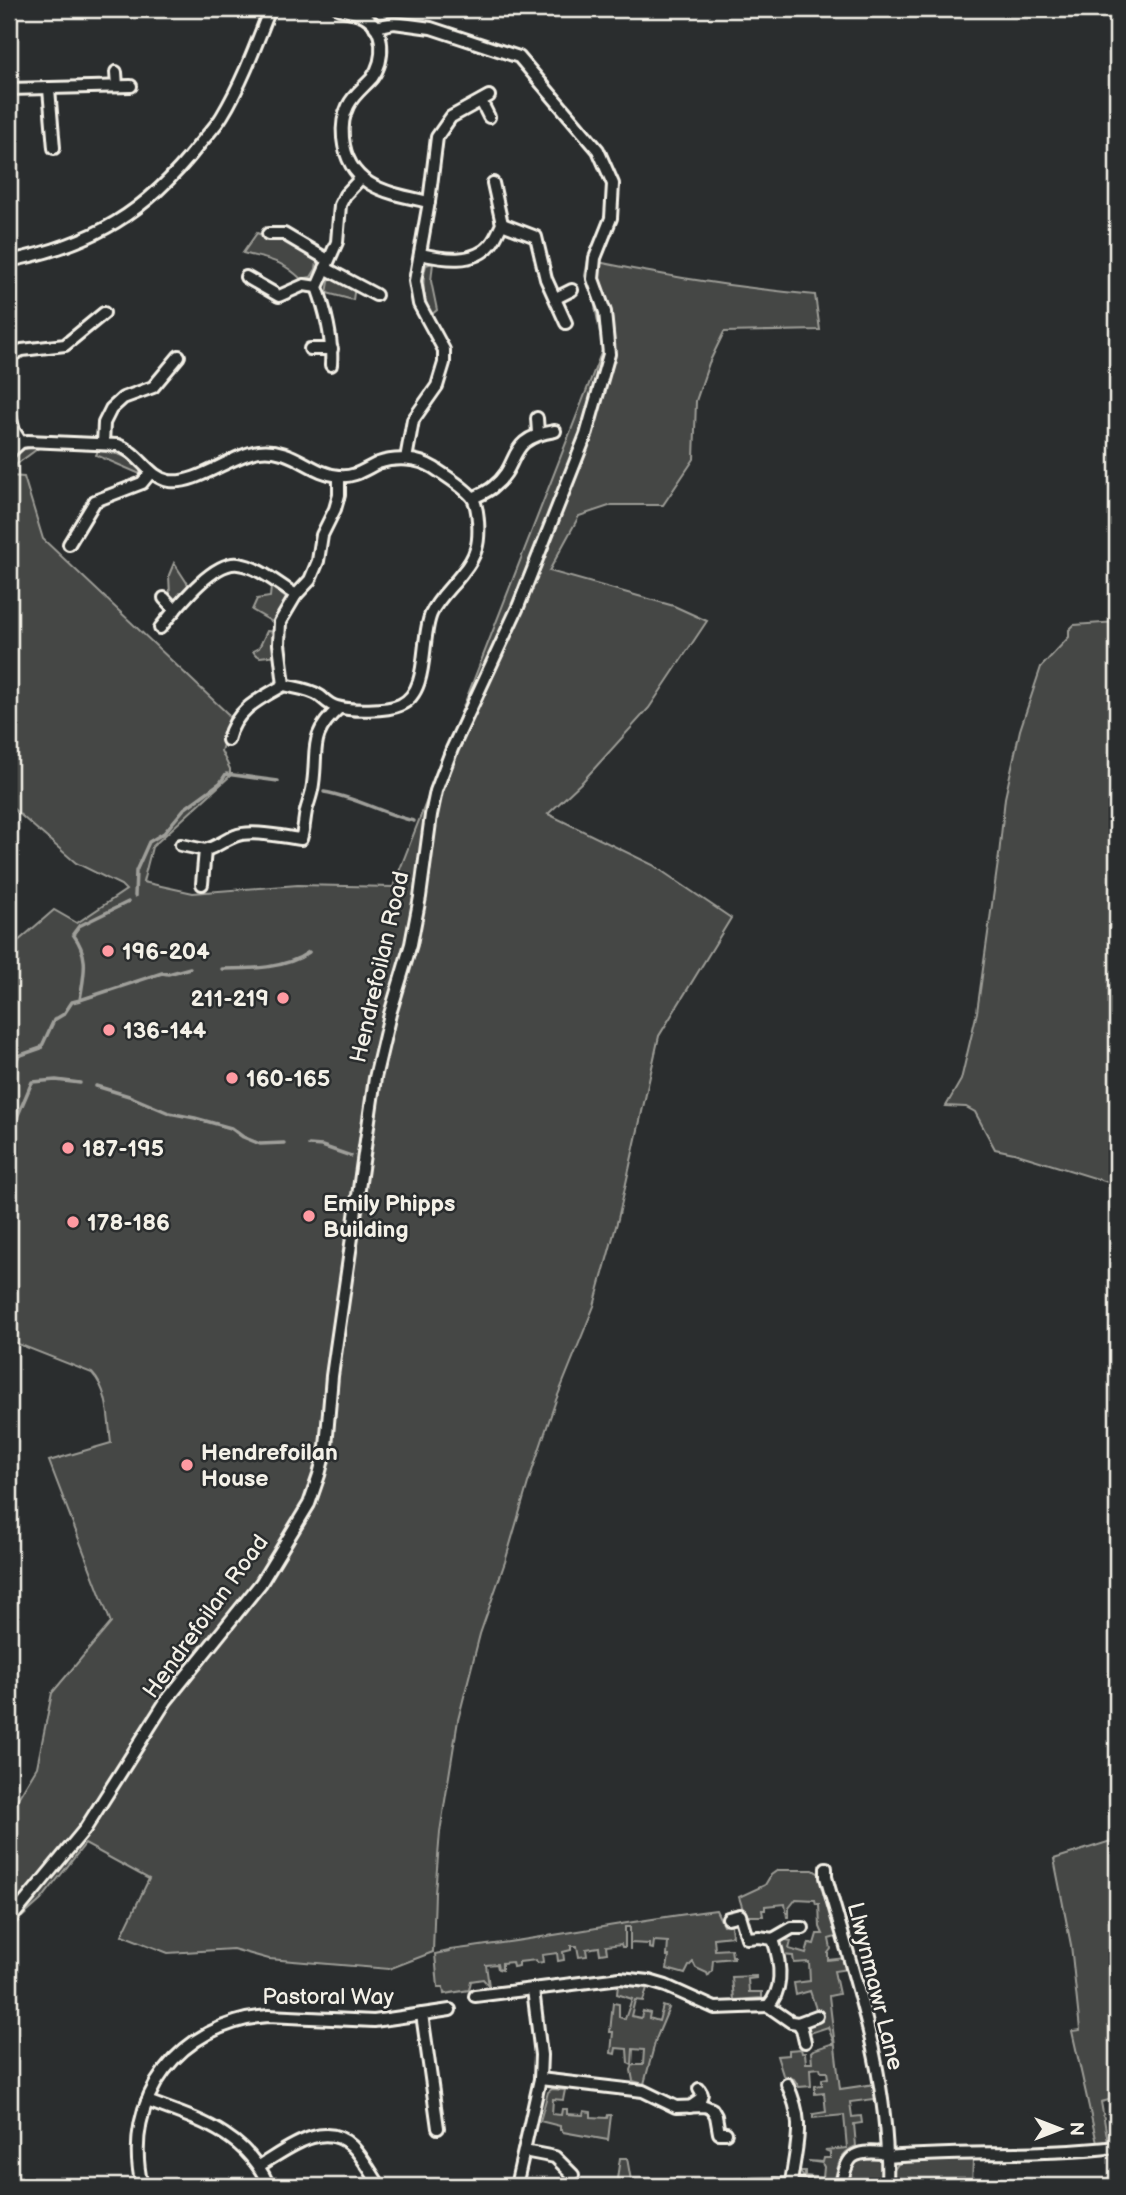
<svg xmlns="http://www.w3.org/2000/svg" width="1126" height="2195" viewBox="0 0 1126 2195" font-family="'Balsamiq Sans',sans-serif">
<style>
.green{fill:#444645;stroke:#9c9c96;stroke-width:2}
.lines{fill:none;stroke-linecap:round;stroke-linejoin:round}
.stream{stroke:#9f9f9a;stroke-width:3.5}
.minor-casing{stroke:#f4f1e8;stroke-width:16}
.minor{stroke:#2a2d2e;stroke-width:10}
.poi-dot{fill:#ff9aa2;stroke:#2a2d2e;stroke-width:2.5}
.labels{text-anchor:middle;stroke-width:5;stroke-linejoin:round;paint-order:stroke}
.poi-label{font-size:23px;font-weight:bold;fill:#f4f1e8;stroke:#2a2d2e;text-anchor:start}
.street-label{font-size:23px;fill:#f4f1e8;stroke:#2a2d2e}
</style>
<rect width="100%" height="100%" fill="#2a2d2e"/>
<filter id="ink" filterUnits="userSpaceOnUse"><feTurbulence type="fractalNoise" baseFrequency=".0143" numOctaves="2"/><feDisplacementMap in="SourceGraphic" scale="14" xChannelSelector="R" yChannelSelector="G"/><feConvolveMatrix kernelMatrix="1 2 1 2 8 2 1 2 1" color-interpolation-filters="sRGB"/></filter>
<g filter="url(#ink)">
<g class="green">
<path d="M257,233C266,237 275,237 284,240C296,244 307,253 317,261L316,269L311,277L301,279C280,259 269,260 243,253Z"/>
<path d="M588,260C663,276 739,288 815,295L820,330L724,332L709,363L696,401L694,459L663,505H612L579,516L549,571L674,606L707,621L649,708L583,781L548,814L653,865L731,918L659,1036L618,1219L594,1306L556,1400L528,1483L505,1562L480,1634L458,1720L440,1832L435,1893L433,1952L389,1969L269,1959L233,1949L168,1953L122,1935L149,1879L85,1844L41,1900L22,1917L9,1910V1813L37,1767L52,1693L111,1623L49,1461L111,1443C108,1419 109,1391 92,1373L11,1341L9,1342V949L54,910L77,923L126,890L121,885L76,863L9,805V466C16,449 23,448 40,447L17,464L10,476L24,477L43,539L228,714L230,722L221,751L230,769V776L152,847L143,882L193,893L298,885L393,887L603,348L594,301L585,276Z"/>
<path d="M433,263L431,281L437,310L431,315C423,298 421,283 426,265Z"/>
<path d="M330,276L355,286L353,300L327,293Z"/>
<path d="M98,451C117,453 127,455 140,468V474L96,455Z"/>
<path d="M174,563L191,589L177,601L170,596L169,575Z"/>
<path d="M271,587L286,598L276,624L252,610L257,599L270,597Z"/>
<path d="M1117,622V1185L1014,1153L995,1149L975,1112L966,1107L946,1106L961,1080L977,1012L999,855L1005,798L1020,730L1041,667L1069,637V630L1074,625Z"/>
<path d="M267,631L276,632L277,655L260,657L255,654L253,651L259,648Z"/>
<path d="M1117,1839V2098L1101,2102L1108,2142L1097,2143L1072,2031L1080,2030L1071,1945L1054,1859Z"/>
<path d="M778,1870H813L821,1875L839,1936L829,1939L831,1949L828,1953V1960L845,1958L848,1969L834,1971L839,1994L829,1996L840,2089L875,2084L877,2103L874,2099L850,2102L852,2117L861,2116L862,2123L854,2124L856,2146C840,2153 838,2164 835,2179L831,2181L804,2178L800,2171H805V2176L823,2178L824,2167L822,2163L808,2161L823,2162L824,2158H830V2152L825,2150L847,2148L844,2115L813,2118V2114L826,2112L824,2093L815,2094V2086L822,2085V2079L828,2078L827,2072H821L820,2068L810,2069L811,2086L799,2087L794,2079L783,2075L777,2056L789,2055V2050L801,2049L802,2053H805L806,2063H812L811,2052L813,2050L834,2043L828,2027L807,2034C804,2024 812,2020 819,2013L816,2009L810,1991L796,1995L794,1983L810,1981L809,1962L794,1963L793,1956L782,1955L780,1944L782,1939L791,1941L789,1949L806,1954L809,1943L814,1944L817,1934H823L820,1927L819,1904H816L815,1900L796,1899L789,1908V1917H787L785,1904L765,1906V1910H762L763,1916H745L739,1897L765,1885L771,1875Z"/>
<path d="M716,1910L723,1925L731,1924L732,1936L714,1938L715,1950L731,1949L732,1956H734V1958L713,1960L712,1971L708,1976L707,1973L696,1968L693,1962L689,1966L685,1974L667,1969L669,1956H667L668,1942L654,1941L653,1949L649,1948V1944L630,1943V1950V1927H625V1947H622L621,1944L606,1946L607,1953L600,1954L599,1947L586,1949L587,1956L579,1957L577,1946H571V1950L563,1952L564,1960L558,1961L557,1953L542,1955L543,1962L537,1963L536,1960L519,1962V1966L513,1967L512,1962L502,1963V1970L498,1969L497,1964L486,1965L489,1986L483,1979L471,1981L469,1990L444,1994L443,1987H438L435,1954L449,1951L450,1950C536,1940 627,1921 716,1910Z"/>
<path d="M756,1976V1978L748,1979L749,1992H762V1998L734,2000L732,1977Z"/>
<path d="M618,1985L647,1988L643,2001L635,2000L631,2016L641,2018L643,2011L650,2013L649,2018L659,2021L663,2006L669,2008L656,2039L644,2084L633,2081L631,2070L633,2065H643L644,2050L633,2049L632,2065L628,2063L627,2049L616,2048L615,2054L611,2053L613,2032H610L613,2003L619,2004V2017L625,2019L632,1999L617,1994Z"/>
<path d="M552,2089L565,2090L563,2100L553,2099L552,2114L561,2115L562,2109H567V2114L583,2115L584,2111L591,2112V2117L607,2118L608,2115H611L608,2140L563,2132L562,2130H560V2126L540,2121L548,2092Z"/>
<path d="M883,2153L887,2186H841L847,2162Z"/>
<path d="M620,2158H627L632,2186H616Z"/>
<path d="M973,2158L972,2186H892V2173L898,2164L917,2159Z"/>
</g>
<g class="lines">
<g class="stream">
<path d="M324,792C356,797 383,814 414,821"/>
<path d="M135,896L136,871L149,842L164,833L184,809L220,783L226,774L278,781"/>
<path d="M222,969C250,969 286,969 309,952"/>
<path d="M80,1000L162,973L168,974L190,968"/>
<path d="M9,1085L18,1056L41,1048L54,1020L64,1014L72,1002L80,1000C84,973 90,957 73,934L79,926L128,902"/>
<path d="M96,1086L129,1096L169,1113L195,1118L231,1128L243,1137L260,1144L284,1143"/>
<path d="M9,1136L32,1082L56,1080L80,1083"/>
<path d="M309,1145L322,1146L351,1156"/>
</g>
<g class="minor-casing">
<g id="minor">
<path d="M339,9C347,11 357,12 364,16C386,28 385,60 372,78C364,87 353,95 348,106C343,116 342,127 343,138C348,188 389,193 429,202"/>
<path d="M116,72L117,86"/>
<path d="M9,89L131,86"/>
<path d="M49,89L54,148"/>
<path d="M481,101L489,117"/>
<path d="M502,224L536,237L546,279L566,323"/>
<path d="M268,234H284L328,260"/>
<path d="M420,254C443,259 474,265 491,244C496,238 499,230 502,224L493,183"/>
<path d="M9,261C93,244 146,213 199,145C207,135 216,126 222,116C242,83 256,45 270,9"/>
<path d="M325,268L376,295"/>
<path d="M246,277L279,296L304,285L317,287"/>
<path d="M556,298L572,290"/>
<path d="M310,349H332"/>
<path d="M9,356L22,350L65,345L104,313"/>
<path d="M331,365C333,338 326,312 317,287L337,242L340,205L345,195L361,178"/>
<path d="M9,412L14,431L21,442"/>
<path d="M537,418L538,433"/>
<path d="M103,444L104,423L111,409L123,398L153,387L179,356"/>
<path d="M9,453L21,442L28,441L118,445C140,453 148,477 169,481C197,485 231,455 259,451C293,447 309,473 339,476C354,478 365,469 378,463C396,457 418,458 434,468C446,476 463,486 472,497C479,507 480,537 476,549C474,556 468,566 463,572C453,586 438,598 431,614C420,640 430,692 400,705C387,711 351,711 337,707C329,705 326,701 320,696C310,689 296,688 284,685C259,699 235,710 228,740"/>
<path d="M406,459L413,420L437,386L444,363V350L419,304L415,281L429,202L437,137L451,117L489,96"/>
<path d="M473,498C479,495 487,492 493,487C523,463 504,439 555,431"/>
<path d="M69,544L95,501L142,483L151,472"/>
<path d="M164,598L175,610"/>
<path d="M160,628C175,610 212,561 238,564C258,566 279,585 296,595"/>
<path d="M284,685L279,644L280,622L296,595L310,580L318,561L322,535L335,509L339,495V476"/>
<path d="M181,845L205,850L202,884"/>
<path d="M205,850C217,847 224,840 235,836C250,829 284,837 301,839C304,830 304,821 306,811C308,803 312,794 313,784C318,749 308,736 339,708"/>
<path d="M826,1868V1877C854,1978 891,2080 887,2186"/>
<path d="M728,1918L740,1915L747,1938L759,1937L773,1939L792,1928H803"/>
<path d="M9,1921L85,1829L166,1701L261,1583L309,1504L319,1475L326,1447L332,1376L375,1078L390,1014L411,944L420,897L431,815L436,791L452,749L518,607L586,435L609,354L605,312L593,279L595,258L611,218L613,184L598,150L519,57L431,28L394,23L375,27"/>
<path d="M773,1939C780,1960 785,1988 768,2006L791,2022L798,2023L817,2016"/>
<path d="M475,1996L533,1989"/>
<path d="M422,2014L438,2128"/>
<path d="M798,2023L802,2029L805,2042"/>
<path d="M540,2079L643,2091L676,2107L705,2106L712,2109L716,2116L719,2133H726"/>
<path d="M787,2084C806,2125 796,2142 791,2184"/>
<path d="M147,2101C198,2120 245,2132 269,2186"/>
<path d="M690,2107L700,2100L702,2094L699,2089"/>
<path d="M524,2151L555,2157L573,2175"/>
<path d="M887,2157C964,2151 1041,2156 1117,2147"/>
<path d="M259,2166C285,2151 323,2118 352,2146C363,2157 371,2173 380,2186"/>
<path d="M142,2186C121,2098 180,2023 268,2016L374,2021L450,2010"/>
<path d="M516,2186L540,2079L541,2055L533,1989L620,1978L649,1981L666,1986L715,2008L768,2006"/>
<path d="M734,2186C759,2184 784,2183 809,2186"/>
<path d="M841,2186C847,2156 852,2150 883,2153L887,2157"/>
</g>
</g>
<use href="#minor" class="minor"/>
</g>
</g>
<g class="poi-dot">
<circle cx="108" cy="951" r="7"/>
<circle cx="283" cy="998" r="7"/>
<circle cx="109" cy="1030" r="7"/>
<circle cx="232" cy="1078" r="7"/>
<circle cx="68" cy="1148" r="7"/>
<circle cx="309" cy="1216" r="7"/>
<circle cx="73" cy="1222" r="7"/>
<circle cx="187" cy="1465" r="7"/>
</g>
<g class="labels">
<g class="poi-label">
<text x="122" y="959">196-204</text>
<text x="269" y="1006" text-anchor="end">211-219</text>
<text x="123" y="1038">136-144</text>
<text x="246" y="1086">160-165</text>
<text x="82" y="1156">187-195</text>
<text x="323" y="1211">Emily Phipps<tspan x="323" dy="26">Building</tspan></text>
<text x="87" y="1230">178-186</text>
<text x="201" y="1460">Hendrefoilan<tspan x="201" dy="26">House</tspan></text>
</g>
<g class="street-label">
<text transform="translate(379 967) rotate(-77)" y="8">Hendrefoilan Road</text>
<text transform="translate(205 1616) rotate(-54)" y="8">Hendrefoilan Road</text>
<text transform="translate(876 1986) rotate(76)" y="8">Llwynmawr Lane</text>
<text x="328" y="2004">Pastoral Way</text>
</g>
</g>
<rect width="1126" height="2195" fill="none" stroke="#2a2d2e" stroke-width="35"/>
<rect x="18" y="18" width="1091" height="2160" fill="none" stroke="#f4f1e8" stroke-width="2.5" filter="url(#ink)"/>
<g transform="translate(1060 2129) rotate(90)" stroke="#2a2d2e" stroke-width="5" paint-order="stroke">
<path d="M0-5L12 26L0 18L-12 26Z" fill="#f4f1e8"/>
<text y="-10" font-size="19" font-weight="bold" text-anchor="middle" fill="#f4f1e8">N</text>
</g>
</svg>
